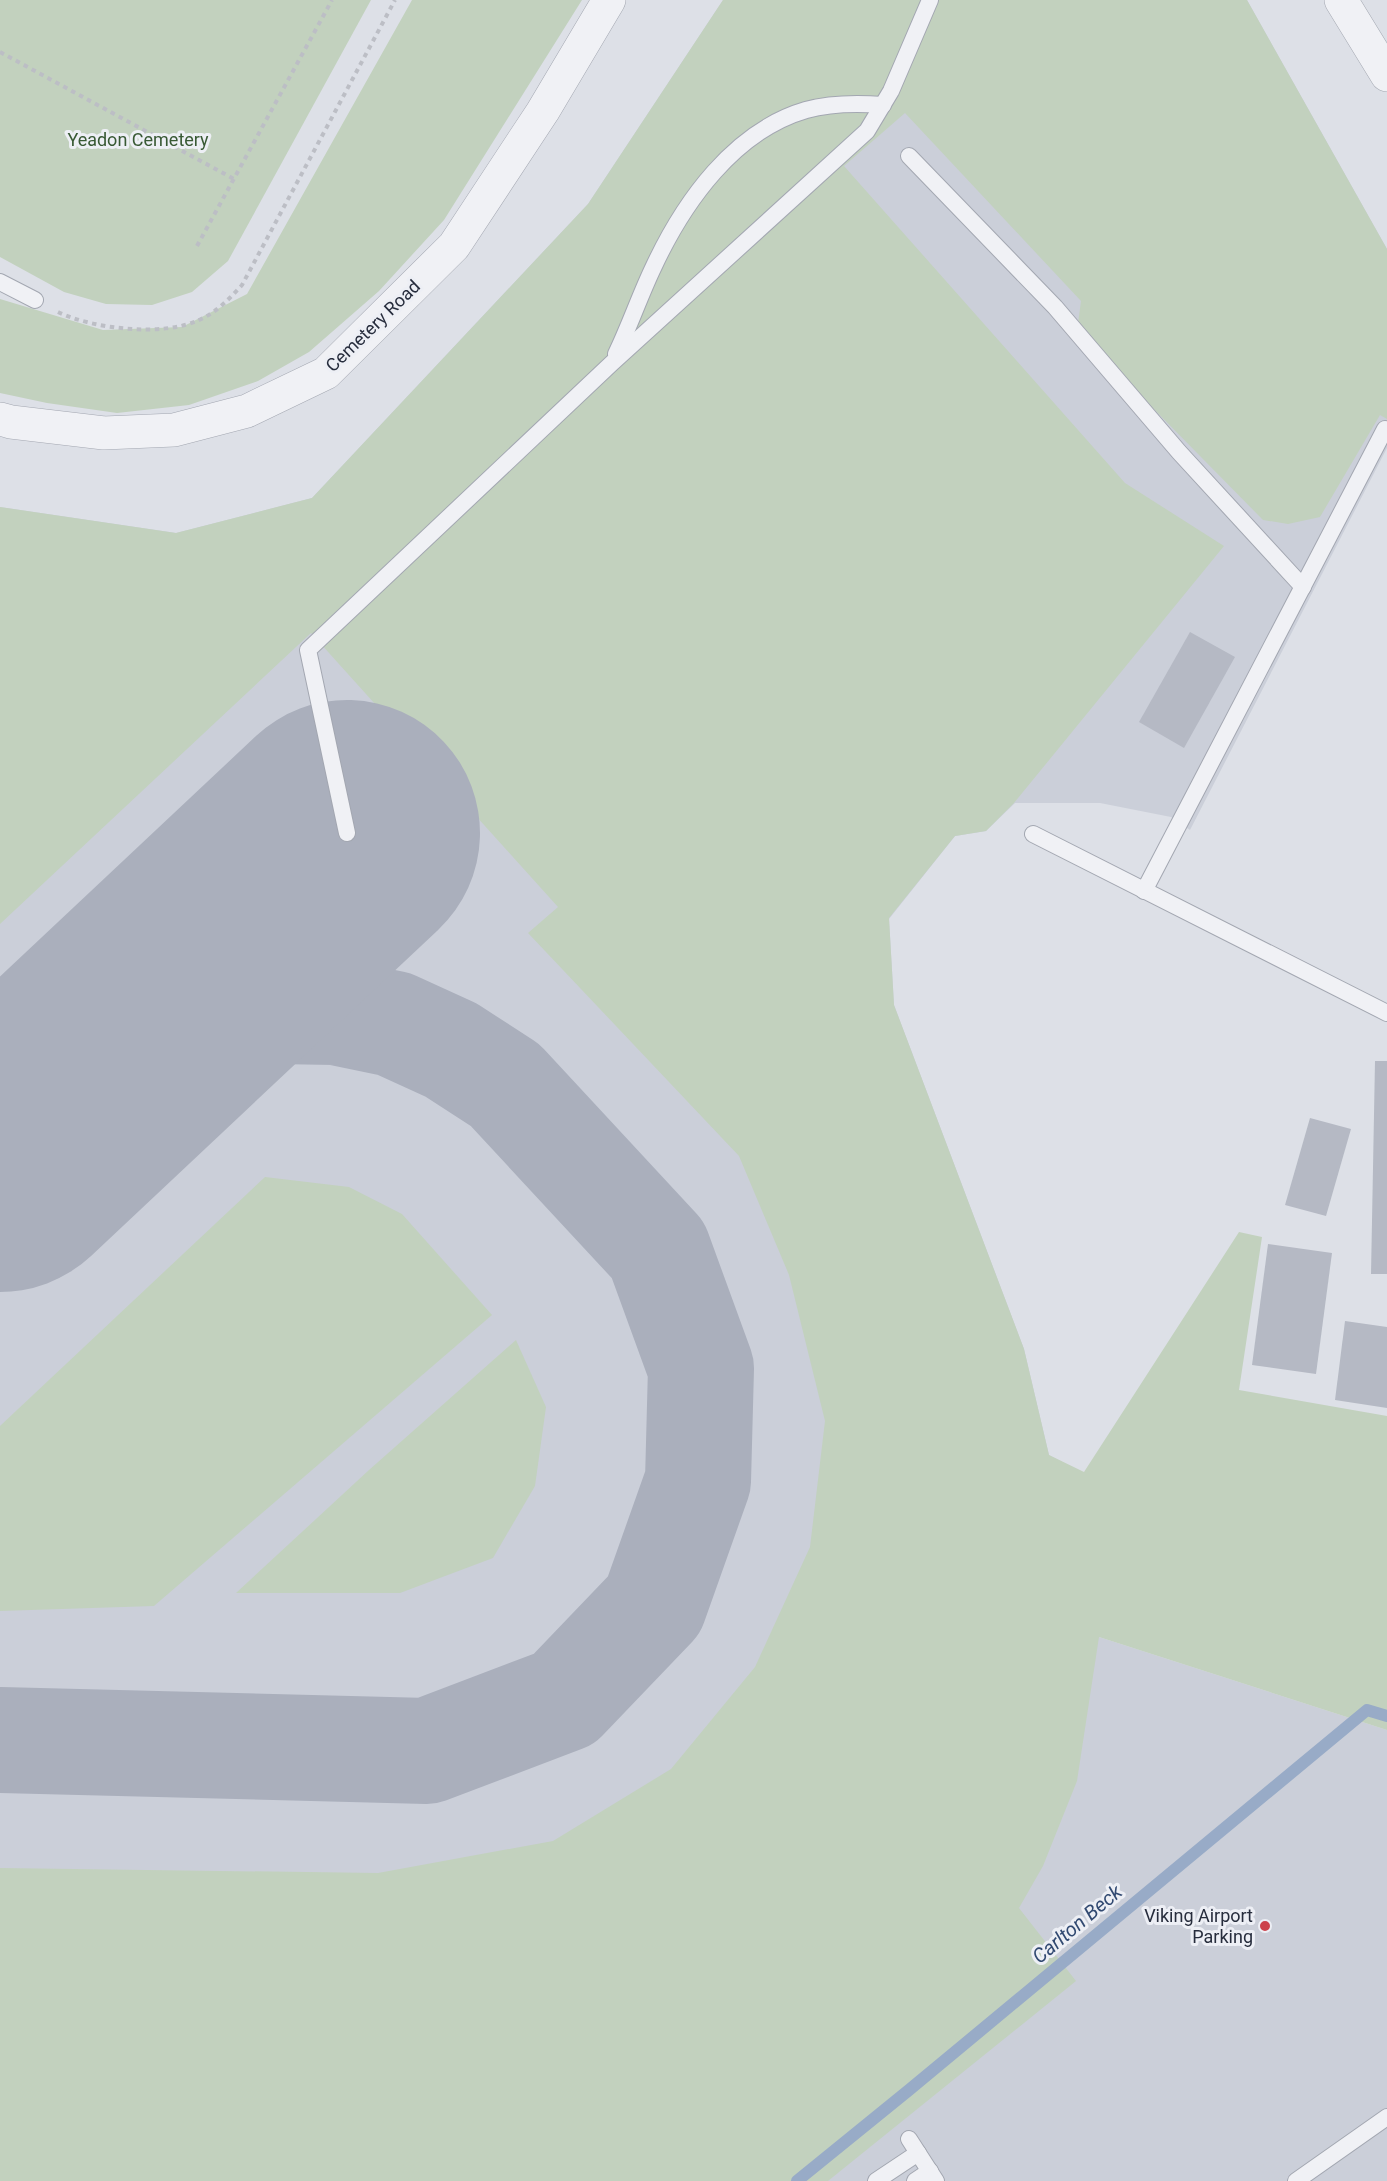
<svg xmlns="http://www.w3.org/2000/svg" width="1387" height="2181" viewBox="0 0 1387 2181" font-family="Roboto,sans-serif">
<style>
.built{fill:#cbcfd9}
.green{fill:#c2d1be}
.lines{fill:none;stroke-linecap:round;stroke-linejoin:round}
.stream{stroke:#98abc7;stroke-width:12}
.taxiway{stroke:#aaafbc;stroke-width:106}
.runway{stroke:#aaafbc;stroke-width:266}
.building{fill:#b5b9c4}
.service-casing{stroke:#a3a7b1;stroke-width:18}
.tertiary-casing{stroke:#a3a7b1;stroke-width:34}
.path{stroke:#bcbec5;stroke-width:4;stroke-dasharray:4.5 4.5;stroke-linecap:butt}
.service{stroke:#f0f1f5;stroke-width:16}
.tertiary{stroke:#f0f1f5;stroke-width:33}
.poi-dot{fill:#cc424b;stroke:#edeff5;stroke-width:2}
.labels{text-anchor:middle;stroke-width:6;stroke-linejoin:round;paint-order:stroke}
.park-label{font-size:18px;fill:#385934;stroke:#edeff5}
.street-label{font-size:18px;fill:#272d3d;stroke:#edeff5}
.poi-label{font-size:18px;fill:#272d3d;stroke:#edeff5;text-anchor:end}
.water-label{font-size:20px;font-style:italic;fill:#314971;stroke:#edeff5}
</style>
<rect width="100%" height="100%" fill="#dde0e7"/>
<path class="built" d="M723,0H1247L1387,249V448L1190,830L1171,817L1100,803H1015L986,831L955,836L889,919L894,1005L1024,1349L1049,1455L1083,1473L1099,1637L1387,1730V2181H0V507L176,533L312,498L588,204Z"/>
<g class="green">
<path d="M0,0H371L228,261L192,292L152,305L106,304L64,292L0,257Z"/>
<path d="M412,0H582L444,220L379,291L309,352L258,381L189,405L117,413L47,403L0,393V299L103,330L182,327L247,294Z"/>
<path d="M723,0H1247L1387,249V419L1380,415L1320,517L1288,524L1263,520L1077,331L1081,301L905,113L844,166L1125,483L1224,546L1014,803L986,831L955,836L889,918L894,1005L1024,1349L1049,1455L1084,1472L1239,1232L1262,1237L1239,1390L1387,1416V1730L1099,1637L1077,1781L1043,1866L1019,1908L1076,1981L828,2181H0V1868L378,1873L553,1841L671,1769L755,1667L810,1547L825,1421L789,1275L739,1156L528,933L558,907L311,633L0,924V507L176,533L312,498L588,204Z"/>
<path d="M265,1177L349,1187L402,1214L492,1315L154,1606L0,1611V1426Z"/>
<path d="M516,1340L546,1407L535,1486L493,1558L400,1593H236L369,1470Z"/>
</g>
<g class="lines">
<path class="stream" d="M797,2181L909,2090L1367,1710L1387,1716"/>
<path class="taxiway" d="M0,1740L427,1751L564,1699L654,1605L698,1481L701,1368L658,1250L505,1085L451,1050L394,1024L336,1012L276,1011L216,1020L159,1041L50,1112"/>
<path class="runway" d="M0,1159L347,833"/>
</g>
<g class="building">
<path d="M1190,632L1235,657L1184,748L1139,722Z"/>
<path d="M1375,1061H1387V1274H1371Z"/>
<path d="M1310,1118L1351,1129L1326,1216L1285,1205Z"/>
<path d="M1268,1244L1332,1253L1316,1374L1252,1365Z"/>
<path d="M1345,1321L1387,1327V1408L1335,1400Z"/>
</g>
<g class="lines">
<g class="service-casing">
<g id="service">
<path d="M909,156L1055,307L1179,452L1303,587"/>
<path d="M0,282L35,300"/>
<path d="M616,354C630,325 640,295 654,266C684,202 734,131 806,110C831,103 857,103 883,105"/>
<path d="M347,833L308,650L612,363L867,131L891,91L930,0"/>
<path d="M1033,834L1387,1013"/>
<path d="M1144,891L1385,429"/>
<path d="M909,2139L936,2181"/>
<path d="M876,2181L918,2153"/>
<path d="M915,2181L930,2171"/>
<path d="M1296,2181L1387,2117"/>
</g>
</g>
<g class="tertiary-casing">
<g id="tertiary">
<path d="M1341,0L1387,75"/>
<path d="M0,419L11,422L104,433L174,430L247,411L326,373L454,246L543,111L609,0"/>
</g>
</g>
<g class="path">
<path d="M0,52L234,179"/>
<path d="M197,246L332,0"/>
<path d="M58,312C93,329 163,337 199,320C217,312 229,299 242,285L395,0"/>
</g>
<use href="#service" class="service"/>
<use href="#tertiary" class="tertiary"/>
</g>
<circle class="poi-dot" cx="1265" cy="1926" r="6"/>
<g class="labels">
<g class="park-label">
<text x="138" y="146">Yeadon Cemetery</text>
</g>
<g class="street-label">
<text transform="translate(373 326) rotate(-44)" y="6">Cemetery Road</text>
</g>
<g class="poi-label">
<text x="1253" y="1922">Viking Airport<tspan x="1253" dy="21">Parking</tspan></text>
</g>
<g class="water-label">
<text transform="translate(1077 1924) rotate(-40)" y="7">Carlton Beck</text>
</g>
</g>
</svg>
